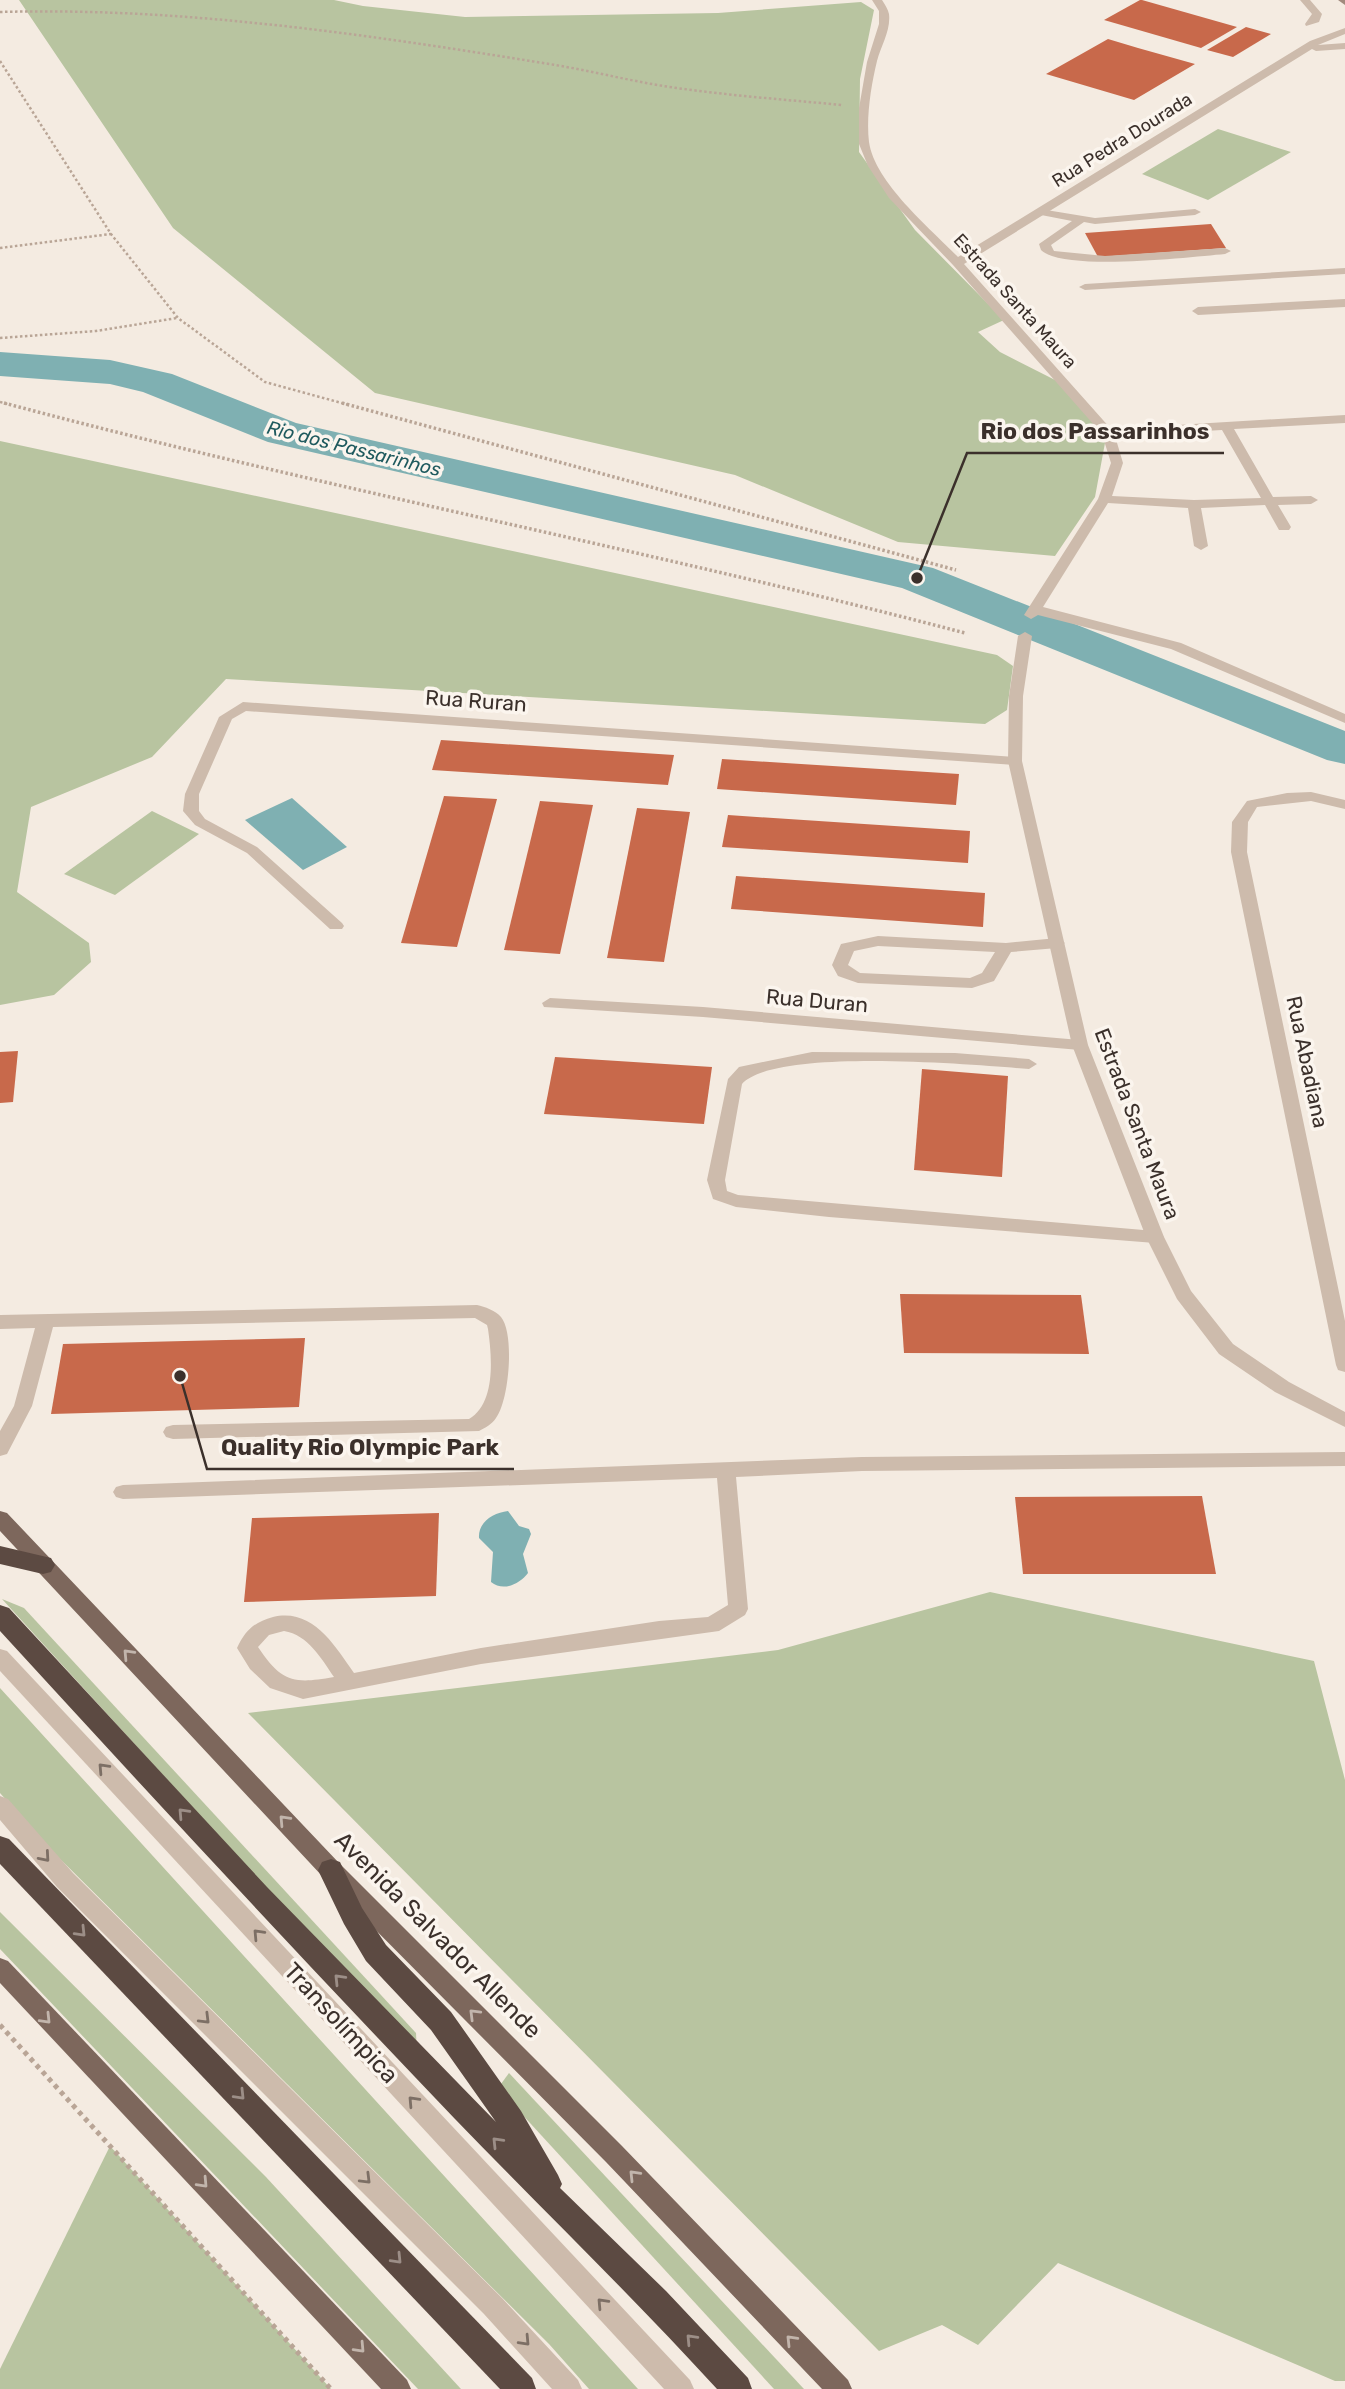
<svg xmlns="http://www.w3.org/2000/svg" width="1345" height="2389" viewBox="0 0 1345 2389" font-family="Rubik,sans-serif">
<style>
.green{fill:#b8c4a0}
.water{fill:#7fb0b2}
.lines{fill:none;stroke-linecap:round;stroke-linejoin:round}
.river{fill:#7fb0b2;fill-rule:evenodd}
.building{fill:#c8694b}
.path-far2{stroke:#b9a596;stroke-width:2.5;stroke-dasharray:2.5 2.5;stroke-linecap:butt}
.path-far1{stroke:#b9a596;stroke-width:3.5;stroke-dasharray:2.5 2.5;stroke-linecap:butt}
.path{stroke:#b9a596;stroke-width:5;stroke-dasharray:4.5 4.5;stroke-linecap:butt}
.lane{fill:#cdbbac;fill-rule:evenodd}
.street{fill:#cdbbac;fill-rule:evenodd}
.secondary{fill:#a18a7d;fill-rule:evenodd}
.primary{fill:#7d675c;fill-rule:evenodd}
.highway{fill:#5c4a42;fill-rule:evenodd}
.oneway{stroke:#c2b5ac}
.oneway2{stroke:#7d6f65}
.oneway3{stroke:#9c8e87}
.labels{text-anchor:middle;stroke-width:7;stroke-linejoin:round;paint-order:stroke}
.far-street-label{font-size:18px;fill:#3b302b;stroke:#fbf5ee}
.far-water-label{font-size:19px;font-style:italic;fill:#1f5a5e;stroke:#fbf5ee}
.street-label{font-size:21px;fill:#3b302b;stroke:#fbf5ee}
.near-street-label{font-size:24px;fill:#3b302b;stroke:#fbf5ee}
.leader{fill:none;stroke:#3b302b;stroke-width:2.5}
.callout-dot{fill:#3b302b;stroke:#fbf5ee;stroke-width:2.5}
.callout-label{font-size:23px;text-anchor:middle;font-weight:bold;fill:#3b302b;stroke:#fbf5ee;stroke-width:7;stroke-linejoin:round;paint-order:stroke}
</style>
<rect width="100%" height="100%" fill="#f4ebe1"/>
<g class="green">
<path d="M19,0H334L363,6L465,17L718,13L861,2L874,10L860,79L859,152L915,230L1004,320L978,332L1000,352L1063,384L1107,432L1095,497L1055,556L898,542L735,475L375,393L173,228Z"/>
<path d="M1218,129L1291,152L1208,200L1142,174Z"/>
<path d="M0,441L997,655L1013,666L1007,710L985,724L226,679L152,757L31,807L17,892L89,943L91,962L54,995L0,1005Z"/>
<path d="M152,811L199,834L115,895L64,874Z"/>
<path d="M990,1592L1314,1661L1345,1780V2381H1335L1058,2263L978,2345L942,2325L879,2351L248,1713L778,1650Z"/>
<path d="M2,1599L24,1608L416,2033L417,2053Z"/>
<path d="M0,1688L638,2389H589L549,2344L46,1845L0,1793Z"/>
<path d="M0,1912L266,2177L461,2389H418L0,1949Z"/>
<path d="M509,2073L804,2389H774L498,2088Z"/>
<path d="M110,2146L331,2389H0V2369Z"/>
</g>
<g class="water">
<path d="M292,798L347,847L303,870L245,820Z"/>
<path d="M508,1511L519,1526L529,1529L531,1534L523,1554L528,1573C520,1584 503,1592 491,1582L493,1552L479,1538C478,1522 493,1513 508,1511Z"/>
</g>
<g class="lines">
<path class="river" d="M0,352L110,360L172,374L296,423L933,568L1345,731V764L1327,760L902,588L268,442L143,392L110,384L0,376Z"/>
</g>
<g class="building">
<path d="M1140,0H1142L1237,27L1201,48L1104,20Z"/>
<path d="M1246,27L1271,34L1233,57L1207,50Z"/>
<path d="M1108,39L1138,48L1195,64L1134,100L1046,74Z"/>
<path d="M1211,224L1226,248L1098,257L1085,233Z"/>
<path d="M441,740L674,755L668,785L432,770Z"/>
<path d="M722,759L959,774L956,805L717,789Z"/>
<path d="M444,796L497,799L457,947L401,943Z"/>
<path d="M540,801L593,805L560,954L504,950Z"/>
<path d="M637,808L690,812L664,962L607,958Z"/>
<path d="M728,815L970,831L968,863L722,847Z"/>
<path d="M736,876L985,893L983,927L731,909Z"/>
<path d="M18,1051L13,1102L0,1103V1052Z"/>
<path d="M555,1057L712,1067L704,1124L544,1114Z"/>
<path d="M922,1069L1008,1076L1002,1177L914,1170Z"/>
<path d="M900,1294L1081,1295L1089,1354L904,1353Z"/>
<path d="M305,1338L299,1407L51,1414L63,1344Z"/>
<path d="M1202,1496L1216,1574H1023L1015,1497Z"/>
<path d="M439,1513L436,1596L244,1602L252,1518Z"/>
</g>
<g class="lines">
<g class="path-far2">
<path d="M0,12C182,7 363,34 543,63C590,70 636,83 684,89C736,96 789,100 842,105"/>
<path d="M0,61L111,234L178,318L265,382L349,405"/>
<path d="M0,248L111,234"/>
<path d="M0,338L96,331L177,318"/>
<path d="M0,402L11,405"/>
</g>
<g class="path-far1">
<path d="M4,403C322,488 646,549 965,633"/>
<path d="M342,403L956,570"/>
</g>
<path class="path" d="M0,2025L331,2389"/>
<g class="lane">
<path d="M1300,0H1310L1322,14L1319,22L1306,26L1305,24L1312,14Z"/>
<path d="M1040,209L1095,218L1195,209L1201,212L1195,215L1095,224L1084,222L1051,245L1054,251L1105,256L1225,248L1231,251L1225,254C1191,257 1063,272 1041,250L1039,244L1072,221L1036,214L1034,212Z"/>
<path d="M1345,268V274L1085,290L1079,287L1085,284Z"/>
<path d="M1345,299V307L1198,315L1192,311L1198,307Z"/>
<path d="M243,702L1015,757L1022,761L1015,765L246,711L232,719L199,794V811L205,819L257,847L342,923L344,926L342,929H330L247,853L195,825L183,811L185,794L219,717Z"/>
<path d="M878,936L1006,943L1057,938L1065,943L1057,948L1011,952L994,981L972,988L858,983L838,976L832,965L841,944ZM878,946L995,952L982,973L970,978L860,973L848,965L854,951Z"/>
<path d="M550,998L703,1007L1080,1040L1088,1045L1080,1050L703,1017L544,1007L542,1003Z"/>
<path d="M812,1052L955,1053L1029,1059L1037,1064L1029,1069C975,1065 776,1047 742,1084L725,1180L727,1191L738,1195L1155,1231L1164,1237L1155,1243L829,1217L736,1207L713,1199L707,1180L728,1079L739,1067Z"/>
<path d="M477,1305C485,1307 495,1310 501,1317C515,1334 509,1401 496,1418C492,1424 485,1428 479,1431L173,1439L166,1437L163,1432L166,1427L173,1425L469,1419C496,1403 492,1357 488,1329L487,1325L475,1318L53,1327L32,1406L7,1454L0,1456V1431L14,1406L35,1328L0,1329V1315Z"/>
<path d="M1345,1452V1466L862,1471L736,1477L748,1609L745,1615L719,1631L481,1664L303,1699L270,1688L250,1669L237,1648C245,1631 254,1622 273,1617C313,1608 334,1645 354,1673L481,1648L659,1621L708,1617L728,1605L717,1478L123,1499L116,1497L113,1492L116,1487L123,1485L862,1457ZM284,1631C308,1635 321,1658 334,1677C294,1684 282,1683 258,1647L269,1635Z"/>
<path d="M0,1649L7,1651L690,2380L694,2389H664L0,1671Z"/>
<path d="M0,1796L8,1799L73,1873L502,2298L578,2380L582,2389H552L484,2314L57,1887L0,1820Z"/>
</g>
<g class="street">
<path d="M872,0H882C885,5 888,9 889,14C891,30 881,46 877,61C871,86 866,117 869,142C875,183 931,229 958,257L1310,41L1345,28V34L1318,45L1345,43V49L1316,51L1312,49L964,264L1111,429L1345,415V423L1234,429L1273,497L1311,496L1318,500L1311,504L1278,505L1291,527L1289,530H1279L1265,505L1201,508L1208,546L1201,550L1194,546L1188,508L1108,503L1043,607L1181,643L1345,714V723L1171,649L1038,615L1031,619L1024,615L1098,499L1111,463L1102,434L953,265L889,198L868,166L859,144V108L867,62L879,24V11ZM1222,430L1261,498L1194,500L1112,496L1123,463L1115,436Z"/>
<path d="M1025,632L1032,636L1023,696L1022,761L1088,1045L1164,1237L1191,1291L1233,1344L1289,1382L1345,1412V1427L1275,1392L1219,1354L1177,1299L1146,1237L1072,1045L1008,761L1009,696L1018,636Z"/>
<path d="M1311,792L1345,800V809L1311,801L1257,807L1248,822L1247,852L1345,1321V1372L1338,1370L1336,1365L1231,852L1232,822L1247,801L1287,793Z"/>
</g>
<path class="secondary" d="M1338,0H1345V5Z"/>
<g class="primary">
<path d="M0,1511L7,1513L339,1863L622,2146L848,2380L852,2389H822L606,2162L323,1877L0,1531Z"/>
<path d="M0,1958L8,1961L407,2380L411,2389H381L0,1983Z"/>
</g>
<g class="highway">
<path d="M0,1546L51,1558L55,1565L51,1572L43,1574L0,1564Z"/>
<path d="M0,1605L9,1608L267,1887L496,2122L431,2030L366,1961L344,1924L318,1870L322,1862L331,1859L340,1862L362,1908L386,1945L451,2012L521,2111L558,2175L562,2184L560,2188L666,2291L748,2378L752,2389H717C632,2296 542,2209 455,2119C301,1958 150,1795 0,1631Z"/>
<path d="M0,1836L9,1839L532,2378L536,2389H500L0,1864Z"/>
</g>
</g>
<defs><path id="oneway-chevron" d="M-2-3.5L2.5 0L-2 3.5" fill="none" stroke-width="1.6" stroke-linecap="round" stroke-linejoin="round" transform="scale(1.75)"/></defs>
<g class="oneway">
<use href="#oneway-chevron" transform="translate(128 1654) rotate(-133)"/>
<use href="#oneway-chevron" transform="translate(284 1820) rotate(-133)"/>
<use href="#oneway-chevron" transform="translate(474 2014) rotate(-135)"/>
<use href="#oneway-chevron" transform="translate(46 2019) rotate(46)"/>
<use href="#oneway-chevron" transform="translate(634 2175) rotate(-134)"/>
<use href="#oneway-chevron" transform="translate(203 2183) rotate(47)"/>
<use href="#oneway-chevron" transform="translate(791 2340) rotate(-134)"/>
<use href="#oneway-chevron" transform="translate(360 2348) rotate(47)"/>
</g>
<g class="oneway2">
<use href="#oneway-chevron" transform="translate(103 1768) rotate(-133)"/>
<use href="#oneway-chevron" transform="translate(45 1857) rotate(49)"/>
<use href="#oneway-chevron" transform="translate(258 1934) rotate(-133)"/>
<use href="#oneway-chevron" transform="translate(205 2019) rotate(45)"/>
<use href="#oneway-chevron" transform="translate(413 2101) rotate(-133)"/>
<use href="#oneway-chevron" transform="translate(366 2179) rotate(45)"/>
<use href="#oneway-chevron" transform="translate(602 2303) rotate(-133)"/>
<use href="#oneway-chevron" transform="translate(525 2341) rotate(47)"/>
</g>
<g class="oneway3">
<use href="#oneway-chevron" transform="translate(183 1813) rotate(-133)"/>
<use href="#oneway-chevron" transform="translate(81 1932) rotate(46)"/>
<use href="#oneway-chevron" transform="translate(339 1979) rotate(-134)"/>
<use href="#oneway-chevron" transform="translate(240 2095) rotate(46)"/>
<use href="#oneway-chevron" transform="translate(497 2142) rotate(-134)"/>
<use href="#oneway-chevron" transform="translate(397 2259) rotate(46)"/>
<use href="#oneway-chevron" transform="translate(691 2339) rotate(-133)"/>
</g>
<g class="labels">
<g class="far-street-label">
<text transform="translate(1122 140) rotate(-32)" y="6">Rua Pedra Dourada</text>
<text transform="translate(1015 301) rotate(48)" y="6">Estrada Santa Maura</text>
</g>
<g class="far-water-label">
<text transform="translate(354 448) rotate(14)" y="7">Rio dos Passarinhos</text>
</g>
<g class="street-label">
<text transform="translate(476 701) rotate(4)" y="7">Rua Ruran</text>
<text transform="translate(817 1001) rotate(5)" y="7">Rua Duran</text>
<text transform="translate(1307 1062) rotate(78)" y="7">Rua Abadiana</text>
<text transform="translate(1137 1124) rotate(69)" y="7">Estrada Santa Maura</text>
</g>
<g class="near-street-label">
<text transform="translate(438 1935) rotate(45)" y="8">Avenida Salvador Allende</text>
<text transform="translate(341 2023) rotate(47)" y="8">Transolímpica</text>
</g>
</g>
<path class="leader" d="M917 578L967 453H1224M180 1376L207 1469H514"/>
<g class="callout-dot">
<circle cx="917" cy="578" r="7"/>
<circle cx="180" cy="1376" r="7"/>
</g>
<g class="callout-label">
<text x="1095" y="439">Rio dos Passarinhos</text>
<text x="360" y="1455">Quality Rio Olympic Park</text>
</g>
</svg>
